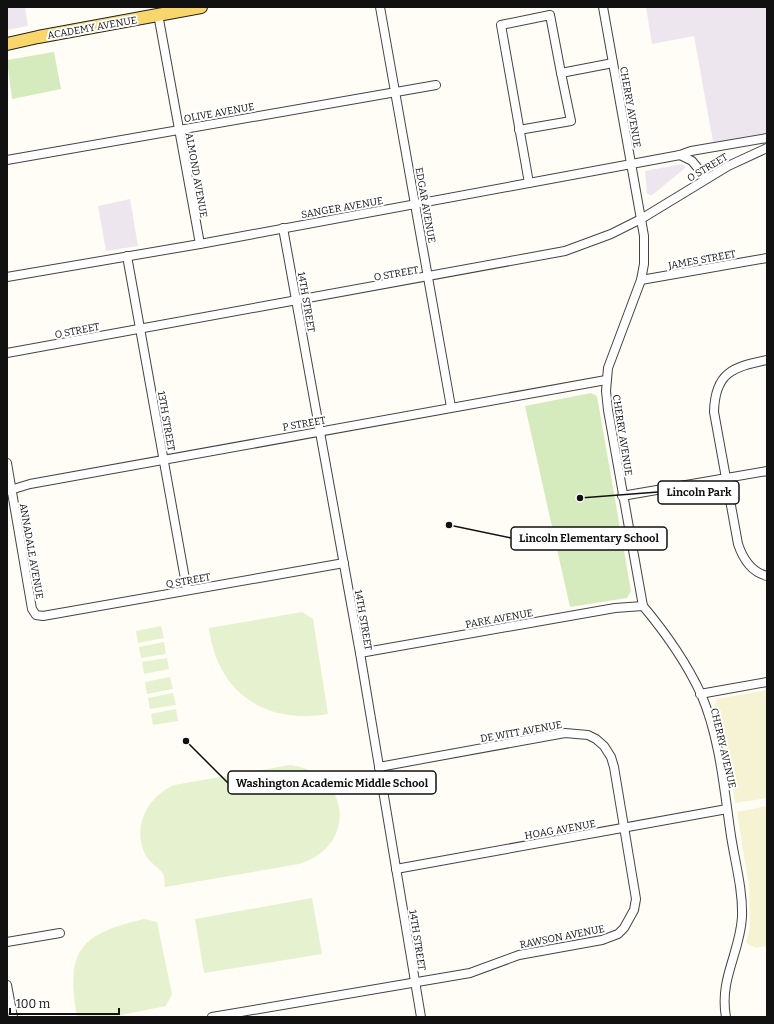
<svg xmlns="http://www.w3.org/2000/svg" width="774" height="1024" viewBox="0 0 774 1024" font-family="Bitter,serif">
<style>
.industrial{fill:#eee6ef}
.farmland{fill:#f6f3d4}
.green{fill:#d5ebbd}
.pitch{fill:#e6f2cf}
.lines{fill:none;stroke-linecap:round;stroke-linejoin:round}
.minor-casing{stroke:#444;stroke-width:10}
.primary-casing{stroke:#222;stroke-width:14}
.minor{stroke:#fff;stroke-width:8}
.primary{stroke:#f9d66b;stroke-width:12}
.labels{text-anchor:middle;stroke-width:4;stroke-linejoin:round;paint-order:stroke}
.street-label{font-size:10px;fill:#111;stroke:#fff}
.leader{fill:none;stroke:#111;stroke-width:1.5}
.callout-dot{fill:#111;stroke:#fff;stroke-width:1.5}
.callout{fill:#fff;stroke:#111;stroke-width:1.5}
.callout-label{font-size:11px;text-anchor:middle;font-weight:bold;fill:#111}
</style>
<rect width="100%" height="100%" fill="#fffdf5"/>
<g class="industrial">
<path d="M7,7H25L28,26L7,30Z"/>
<path d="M646,7H767V133L713,142L694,36L652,44Z"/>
<path d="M682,164L686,167L684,169L652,195H650L647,193L645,171Z"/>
<path d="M130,199L138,246L106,251L98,206Z"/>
</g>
<g class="farmland">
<path d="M767,690V798L735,803L726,743L714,705L717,699Z"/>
<path d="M767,806V946L756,948L746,943L750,926L749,887L737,812Z"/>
</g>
<g class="green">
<path d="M54,52L61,89L12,99L7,60Z"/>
<path d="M591,393L597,396L631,591L627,598L570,607L525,406Z"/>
</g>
<g class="pitch">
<path d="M302,612L313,619L328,714C266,725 217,693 209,628Z"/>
<path d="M161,626L164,638L138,643L136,631Z"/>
<path d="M164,642L166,654L141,658L139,647Z"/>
<path d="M167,658L169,669L144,674L142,662Z"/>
<path d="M170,677L173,689L147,694L145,682Z"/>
<path d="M173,693L176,705L150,709L148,698Z"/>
<path d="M176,709L178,721L153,725L151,714Z"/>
<path d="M290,765C350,772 359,846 299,864L165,887C164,883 165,877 163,874C160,868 150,863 146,856C131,828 147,797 174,785Z"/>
<path d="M312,898L322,954L204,973L195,919Z"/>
<path d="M144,919L157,922L172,994L166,1006L111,1017H77C65,950 80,934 144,919Z"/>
</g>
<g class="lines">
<g class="minor-casing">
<g id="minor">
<path d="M380,7L451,407"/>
<path d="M603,7L644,236V264L641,280L608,368L606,391L608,410L643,606C664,631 687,664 701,694C720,738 724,789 731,836C735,862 743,890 742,917C740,953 719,979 726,1017"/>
<path d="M158,14L200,244"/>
<path d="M519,130L571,121L561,73"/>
<path d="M680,155L692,161L706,178"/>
<path d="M7,160L436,85"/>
<path d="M529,183L501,25L550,15L561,73L613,63"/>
<path d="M283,228L360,653L421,1017"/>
<path d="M127,256L187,590"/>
<path d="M7,277L200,244L680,155L691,151L767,138"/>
<path d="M641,280L767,258"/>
<path d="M7,353L565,251L611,234L641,219L728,166L767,148"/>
<path d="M767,360C732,367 715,373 714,412L738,544C743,559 751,572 767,576"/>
<path d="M7,463L32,609L36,615L43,616L344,563"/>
<path d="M7,491L30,484L606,380"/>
<path d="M622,496L767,471"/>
<path d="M360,653L615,608L643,606"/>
<path d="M700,694L767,682"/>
<path d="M396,869L727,809"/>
<path d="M7,942L60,933"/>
<path d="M7,985L13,1017"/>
<path d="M212,1017L470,973L519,955L602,940L618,934L624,928L634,910L636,899L614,767L611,757L604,746L596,739L588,735L565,733L379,767"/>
</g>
</g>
<g class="primary-casing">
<path id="primary" d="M7,44L38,37L201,7"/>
</g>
<use href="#minor" class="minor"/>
<use href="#primary" class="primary"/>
</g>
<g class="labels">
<g class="street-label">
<text transform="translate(92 27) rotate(-10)" y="4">ACADEMY AVENUE</text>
<text transform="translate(631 107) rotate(80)" y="4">CHERRY AVENUE</text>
<text transform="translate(219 112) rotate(-10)" y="4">OLIVE AVENUE</text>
<text transform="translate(707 167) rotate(-31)" y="4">O STREET</text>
<text transform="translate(197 175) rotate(80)" y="4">ALMOND AVENUE</text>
<text transform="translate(426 205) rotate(80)" y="4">EDGAR AVENUE</text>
<text transform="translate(342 207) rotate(-10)" y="4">SANGER AVENUE</text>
<text transform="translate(702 259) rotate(-10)" y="4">JAMES STREET</text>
<text transform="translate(396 273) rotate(-10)" y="4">O STREET</text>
<text transform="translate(307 302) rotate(80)" y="4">14TH STREET</text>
<text transform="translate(77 330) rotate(-11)" y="4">O STREET</text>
<text transform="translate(167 421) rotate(80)" y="4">13TH STREET</text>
<text transform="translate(304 423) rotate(-10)" y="4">P STREET</text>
<text transform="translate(623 435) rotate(81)" y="4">CHERRY AVENUE</text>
<text transform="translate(32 551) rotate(80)" y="4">ANNADALE AVENUE</text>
<text transform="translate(188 580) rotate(-10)" y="4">Q STREET</text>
<text transform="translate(499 618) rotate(-10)" y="4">PARK AVENUE</text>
<text transform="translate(364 620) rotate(80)" y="4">14TH STREET</text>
<text transform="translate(521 731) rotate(-10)" y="4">DE WITT AVENUE</text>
<text transform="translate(724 748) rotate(77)" y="4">CHERRY AVENUE</text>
<text transform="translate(560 829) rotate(-10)" y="4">HOAG AVENUE</text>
<text transform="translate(562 936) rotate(-11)" y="4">RAWSON AVENUE</text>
<text transform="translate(418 940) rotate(81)" y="4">14TH STREET</text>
</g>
</g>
<path class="leader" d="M580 498L658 492M449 525L511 538M186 741L228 783"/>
<g class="callout-dot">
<circle cx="580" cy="498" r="4"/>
<circle cx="449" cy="525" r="4"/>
<circle cx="186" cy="741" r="4"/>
</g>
<g class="callout">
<rect x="658" y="481" width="81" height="23" rx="4"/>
<rect x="511" y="527" width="156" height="23" rx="4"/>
<rect x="228" y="771" width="208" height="23" rx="4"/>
</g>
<g class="callout-label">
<text x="699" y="496">Lincoln Park</text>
<text x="589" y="542">Lincoln Elementary School</text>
<text x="332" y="787">Washington Academic Middle School</text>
</g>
<rect width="774" height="1024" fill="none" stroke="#111111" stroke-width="16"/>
<path d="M10 1008v6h109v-6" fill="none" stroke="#111111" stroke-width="2"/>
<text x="16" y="1008" font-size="12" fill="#111111" stroke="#ffffff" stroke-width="3" paint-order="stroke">100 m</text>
</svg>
